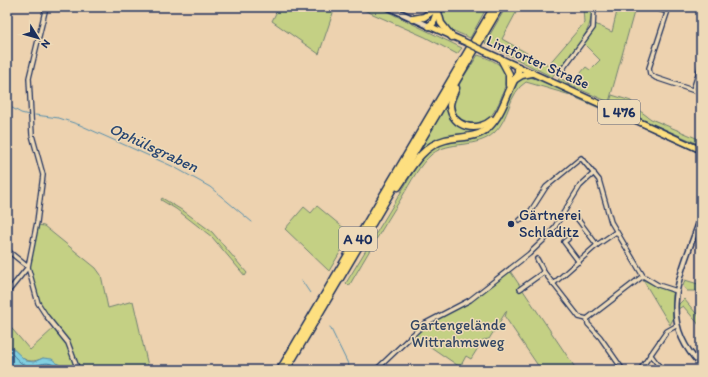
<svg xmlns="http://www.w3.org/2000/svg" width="708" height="377" viewBox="0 0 708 377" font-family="Itim,sans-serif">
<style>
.green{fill:#c4d084;stroke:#708071}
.water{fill:#81cfe0;stroke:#588fac}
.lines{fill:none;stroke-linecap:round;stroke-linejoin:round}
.shore{stroke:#446f92;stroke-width:1}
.stream{stroke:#588fac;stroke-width:1}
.minor-casing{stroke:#1b2f5e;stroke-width:6}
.tertiary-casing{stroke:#1b2f5e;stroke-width:7}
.secondary-casing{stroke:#1b2f5e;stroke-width:8}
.primary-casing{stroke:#1b2f5e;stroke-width:8}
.motorway-casing{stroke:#1b2f5e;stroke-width:9}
.minor{stroke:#eedab8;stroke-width:3.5}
.tertiary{stroke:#eedab8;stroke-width:4}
.secondary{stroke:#eedab8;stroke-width:4.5}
.primary{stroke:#fddf80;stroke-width:5}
.motorway{stroke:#fddf80;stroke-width:6}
.primary-bridge-casing{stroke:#1b2f5e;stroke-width:8;stroke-linecap:butt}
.primary-bridge{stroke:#fddf80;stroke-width:5}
.poi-dot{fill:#1b2f5e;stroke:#eedab8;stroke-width:1.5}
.labels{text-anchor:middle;stroke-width:3;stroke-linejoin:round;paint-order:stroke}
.shield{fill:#eedab8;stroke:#5a6279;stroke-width:1}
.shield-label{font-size:14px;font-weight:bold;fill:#1b2f5e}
.street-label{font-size:15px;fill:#1b2f5e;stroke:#eedab8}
.poi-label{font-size:15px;fill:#1b2f5e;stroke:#eedab8;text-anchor:start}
.park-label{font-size:15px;fill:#344764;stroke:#eedab8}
.water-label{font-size:16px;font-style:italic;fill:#2a4772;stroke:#eedab8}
</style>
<rect width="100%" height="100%" fill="#edd2af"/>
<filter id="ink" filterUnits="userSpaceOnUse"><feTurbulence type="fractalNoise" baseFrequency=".025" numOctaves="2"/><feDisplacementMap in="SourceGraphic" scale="8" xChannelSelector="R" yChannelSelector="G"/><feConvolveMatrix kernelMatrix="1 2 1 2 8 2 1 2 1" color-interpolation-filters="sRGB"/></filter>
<g filter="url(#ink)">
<g class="green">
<path d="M279,7H335L319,54L272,21Z"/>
<path d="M357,7H378L462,48L457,54L425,37Z"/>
<path d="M443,7H487L470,38C453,30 440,29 443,7Z"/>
<path d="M506,7H519L502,39L548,65L584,23L583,7H591C595,34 567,57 552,77L485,43Z"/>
<path d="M618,7H637L634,12L609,102L558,80L560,78L571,84L586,67L590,70L600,60L583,43L592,32L595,24L612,32Z"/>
<path d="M478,55C487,58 499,62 504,70C511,82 495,118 482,124C467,131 451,117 454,100C456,85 470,68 478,55Z"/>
<path d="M527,76L536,79L701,153V154L634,123L567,94L526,82C508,93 510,119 494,133C476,149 450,140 432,154C419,165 411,182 402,197C384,226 366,256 349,286L346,283L418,164C423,158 428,151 436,147C454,137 478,144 494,127C505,113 509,81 527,76Z"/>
<path d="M612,95L631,101L636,108L651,119L701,140V145L609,105Z"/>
<path d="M450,99L456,122L482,128L483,131L450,138L416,157Z"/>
<path d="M162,198L185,212L212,232L247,273L245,276L212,237L176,209L161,200Z"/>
<path d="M317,206L351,234L329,271L285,229L304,207L311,213Z"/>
<path d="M38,225L44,226L96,268L101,275L108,308L133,301L148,366L127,370H80L70,342L56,330L67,344L76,370H63L62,367L43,358C24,367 20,354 7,343V323L30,350L54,328L38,305L29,267Z"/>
<path d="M510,271L574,366L577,370H541L505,317L507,310L489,339L483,340L471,359L466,356L460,367L422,341L419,342L412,337L422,327L471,301Z"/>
<path d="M643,280L673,293V319L670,325Z"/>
<path d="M685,280L698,284L701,282V289L698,291H687L683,286Z"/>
<path d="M684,299L701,319V327L683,306L678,309L679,304Z"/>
</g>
<path class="water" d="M7,343L26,361L34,362L43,358L52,359L62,367L63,370H7Z"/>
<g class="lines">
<path class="shore" d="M7,348C12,353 17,361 23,364C37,372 46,354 59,370"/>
<g class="stream">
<path d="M7,105L21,113L29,115"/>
<path d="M35,115L59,118L80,125L174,167L210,187L252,222"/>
<path d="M302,281L310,293"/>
<path d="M330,327L351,370"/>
</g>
<g class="minor-casing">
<g id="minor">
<path d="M46,7L29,78L32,135L43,175L37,222L28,267L38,303L47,317L68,343L78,370"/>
<path d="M652,7L667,12"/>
<path d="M669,7L649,68L650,74L656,78L701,93"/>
<path d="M559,74L593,28L594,7"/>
<path d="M693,90L701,65"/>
<path d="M576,217L597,245"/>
<path d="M520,220L530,212L546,187L581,158L599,180L611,222L643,276L658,285L677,291"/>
<path d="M568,239L564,242L579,262"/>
<path d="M7,250L28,267L7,293"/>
<path d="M537,259L544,272L576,313L579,317L587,319"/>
<path d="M553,284L597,245L616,232"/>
<path d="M520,289L544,272"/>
<path d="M587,319L643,276"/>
<path d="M587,319L588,324L600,337L623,370"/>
<path d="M650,354L662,370"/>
<path d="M376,370L424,324L470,300L529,254L551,233L580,186L594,173"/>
<path d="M640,370L667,331L676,326"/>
</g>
</g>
<g class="tertiary-casing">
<path id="tertiary" d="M701,217C683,269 654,319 701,365"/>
</g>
<g class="secondary-casing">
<path id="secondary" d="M388,7L429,26"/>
</g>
<g class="primary-casing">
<g id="primary">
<path d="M429,26L463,41"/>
<path d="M484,51L701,150"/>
</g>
</g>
<g class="motorway-casing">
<g id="motorway">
<path d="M438,12L441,23L452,37"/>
<path d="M413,19L424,17L435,9"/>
<path d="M429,26L433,23L439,7"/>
<path d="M501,59L509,74V84"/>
<path d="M514,80L522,75L532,73"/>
<path d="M456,88C454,93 450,100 450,106C452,128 478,133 492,120"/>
<path d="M398,187C411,168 422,146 445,140C461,136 477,139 489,127C503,114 508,89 518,73V67"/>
<path d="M280,370L494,7"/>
<path d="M286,370L500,7"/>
</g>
</g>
<use href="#minor" class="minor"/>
<use href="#tertiary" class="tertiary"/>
<use href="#secondary" class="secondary"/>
<use href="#primary" class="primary"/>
<use href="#motorway" class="motorway"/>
<g class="primary-bridge-casing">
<path id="primary-bridge" d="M463,41L484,51"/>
</g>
<use href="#primary-bridge" class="primary-bridge"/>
</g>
</g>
<circle class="poi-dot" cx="511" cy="224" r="4"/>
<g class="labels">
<g class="shield">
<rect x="598" y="100" width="42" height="24" rx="3"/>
<rect x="339" y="227" width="38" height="24" rx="3"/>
</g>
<g class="shield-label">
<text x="619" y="117">L 476</text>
<text x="358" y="244">A 40</text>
</g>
<g class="street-label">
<text transform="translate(538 62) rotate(24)" y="5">Lintforter Straße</text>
</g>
<g class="poi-label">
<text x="519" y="220">Gärtnerei<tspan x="519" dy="17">Schladitz</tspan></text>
</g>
<g class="park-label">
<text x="458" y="330">Gartengelände<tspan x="458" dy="17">Wittrahmsweg</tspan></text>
</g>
<g class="water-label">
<text transform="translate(154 147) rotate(25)" y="6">Ophülsgraben</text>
</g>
</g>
<rect width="708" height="377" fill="none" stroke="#eedab8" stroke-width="24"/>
<rect x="12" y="12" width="684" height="353" fill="none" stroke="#1b2f5e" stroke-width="1.5" filter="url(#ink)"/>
<g transform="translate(38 38) rotate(127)" stroke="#eedab8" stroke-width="3" paint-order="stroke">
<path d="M0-3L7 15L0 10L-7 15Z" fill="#1b2f5e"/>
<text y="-6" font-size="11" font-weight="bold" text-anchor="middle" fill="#1b2f5e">N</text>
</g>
</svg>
